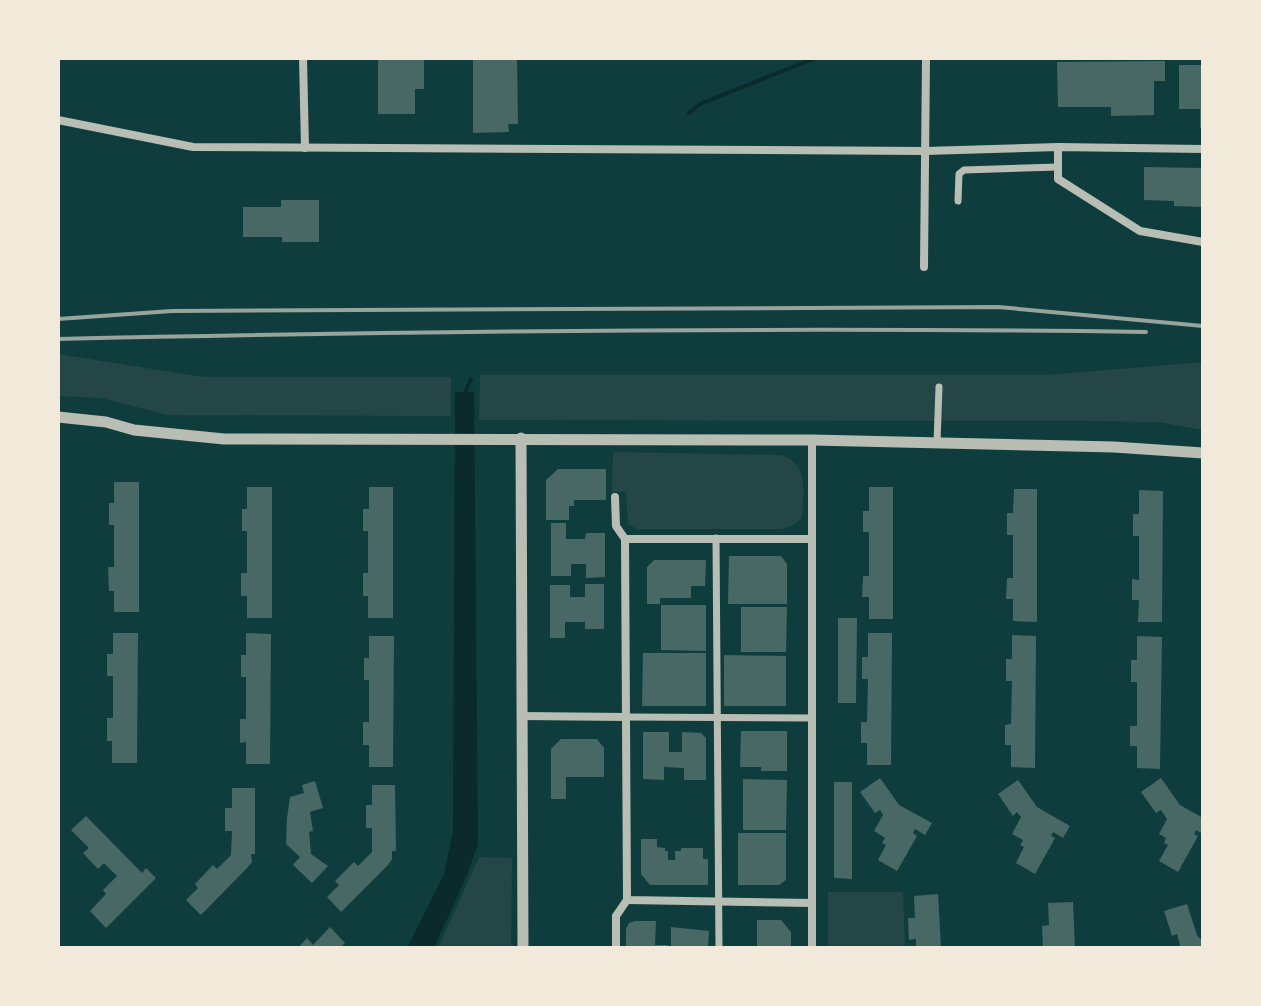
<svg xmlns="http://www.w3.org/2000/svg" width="1261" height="1006" viewBox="0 0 1261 1006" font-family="Karla,sans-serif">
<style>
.green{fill:#244646}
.water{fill:#0a2a2b}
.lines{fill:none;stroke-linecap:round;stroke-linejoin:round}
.stream{stroke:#0a2a2b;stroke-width:4}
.building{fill:#486865}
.pedestrian{stroke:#b8beb3;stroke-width:7}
.minor{stroke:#b8beb3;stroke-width:8}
.tertiary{stroke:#b8beb3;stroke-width:11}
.rail{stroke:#97a49c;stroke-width:4}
</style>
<rect width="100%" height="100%" fill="#0f3d3e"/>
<g class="green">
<path d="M58,354L203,377H451V416L168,415L101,398L58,396Z"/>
<path d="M1203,362V430L1157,422L1087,421L479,420L480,375H1046Z"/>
<path d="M613,452L781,455C810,464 803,493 802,518L795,524L782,529H637L628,524L626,492H612Z"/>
<path d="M479,857L512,858L511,948H438Z"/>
<path d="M828,892H903L905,948H828Z"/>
</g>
<path class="water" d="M455,392H474L478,844L467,875L434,948H407L444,874L453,831Z"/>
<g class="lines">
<g class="stream">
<path d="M689,113L700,104L815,58"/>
<path d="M464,395L471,379"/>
</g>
</g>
<g class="building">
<path d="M378,58H424V89H415V114H378Z"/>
<path d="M473,58H517L518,124H508L509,132L473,133Z"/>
<path d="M1165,61V81H1154V115L1111,116V107H1058L1057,62Z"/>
<path d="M1179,65H1203V128H1200V109H1179Z"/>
<path d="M1144,167L1203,168V207L1174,206V201L1144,200Z"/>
<path d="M281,200H319V242H282V237H243V207H281Z"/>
<path d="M558,469H606V500H574V506H569V520H546V480Z"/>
<path d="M114,482H139V612H114V591H109L108,567H114V525H109V503H114Z"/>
<path d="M247,487H272V618H247V596H241V573H247V531H242V509H247Z"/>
<path d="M369,487H393V618H368V596H363V573H368V531H363V509H369Z"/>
<path d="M869,487H893V619H869V597H862L863,576H869V532H863V511H869Z"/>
<path d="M1014,489H1037V622L1013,621V599H1006L1007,578H1013V535H1007V513H1013Z"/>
<path d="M1139,490L1163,491L1162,622H1138L1139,600H1132V579L1139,580V536H1133V514H1139Z"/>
<path d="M551,523H566V539H585L586,533H605V577L586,578V564H571V576H551Z"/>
<path d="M729,556H781L787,564V604H728Z"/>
<path d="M654,560H706L705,586H691V598H660V604H647V567Z"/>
<path d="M585,584H604V629H585V622H565V638H550V585H570V597H585Z"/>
<path d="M661,605H706V651L661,650Z"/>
<path d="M741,607H787L786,652H741Z"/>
<path d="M838,618H857L856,703H838Z"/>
<path d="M113,633H138L137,763H112V741H107V718H113V676H107V654H113Z"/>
<path d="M246,633L271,634L270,764H246V742L240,743V719H246V677H241V655H246Z"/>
<path d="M868,633H892L891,765H867V743H861V722H867L868,679H862V657H868Z"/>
<path d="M1012,635L1036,636L1035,768L1011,767V745H1005V725L1011,724L1012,681H1006V659H1012Z"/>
<path d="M369,636H394L393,767H369V745H363V722H369V680H364V658H369Z"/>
<path d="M1137,636L1162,637L1160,769L1137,768V746H1130V726H1137V682H1131V660H1137Z"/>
<path d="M643,653H706V706H642Z"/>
<path d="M724,655L786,656V706H724Z"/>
<path d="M741,731H787V771H761V767H740Z"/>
<path d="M643,732H669V752H682V732L701,733L706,738V780H684V768L664,767V780L643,779Z"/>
<path d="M561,739H597L604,748V777H566V799H551V749Z"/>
<path d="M880,778L899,805L932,823L925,835L915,829L913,833L917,836L897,871L878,860L886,845L882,843L885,838L874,831L883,815L880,810L875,813L860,792Z"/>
<path d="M1161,778L1180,805L1203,818V834L1196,830L1194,834L1198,836L1178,872L1159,861L1168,845L1164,843L1166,838L1159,834L1167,819L1161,810L1156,813L1141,792Z"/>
<path d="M743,779L787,780L786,830H743Z"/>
<path d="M1018,780L1037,807L1070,826L1063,838L1053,832L1051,836L1055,838L1035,874L1016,863L1024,847L1020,845L1023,840L1012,834L1021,817L1017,812L1013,816L998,794Z"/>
<path d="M315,781L323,808L310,812L313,831L309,832L311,854L328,866L312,883L293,865L300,857L286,844L287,818L290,797L304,793L302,785Z"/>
<path d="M834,782H852V879L834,878Z"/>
<path d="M372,785H395L396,851H392V859L388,865L341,912L327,897L339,885L335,881L354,862L358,866L372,852V828H366V805H372Z"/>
<path d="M232,788H255V854H251L252,862L247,868L201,915L186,900L198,888L195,884L213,865L217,869L231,855L232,831H225V808H232Z"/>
<path d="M86,816L142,873L146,868L156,878L106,928L90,911L106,894L103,890L117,876L104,863L98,869L83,853L89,848L71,830Z"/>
<path d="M738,833H786V880L779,885H738Z"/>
<path d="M641,839H657V847L665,848V851H668V860H675V851H681V848H703V859H708V885H650L641,874Z"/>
<path d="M938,894L941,948H916V939L909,940L908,918H915L914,896Z"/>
<path d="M1073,902L1075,948L1043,947L1042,926L1049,925L1048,903Z"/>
<path d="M1187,904L1197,935L1203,942V948H1177L1180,945L1177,934L1172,936L1164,911Z"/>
<path d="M757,920H781L791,932V948H757Z"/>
<path d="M635,921H656L655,945H668V948H626V929L629,923Z"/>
<path d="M330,927L345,943L340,948H298L307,938L313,945Z"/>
<path d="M671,927L709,931L708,948H671Z"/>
</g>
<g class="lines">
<g class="pedestrian">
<path d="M958,201L959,174L964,170L1058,167"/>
<path d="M937,443L939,387"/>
<path d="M716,538L719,948"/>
<path d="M626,717L812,718"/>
</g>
<g class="minor">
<path d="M303,58L305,148"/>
<path d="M58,120L193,147L925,151L1058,147L1203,149"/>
<path d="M1058,147V179L1140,231L1203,242"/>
<path d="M924,267L926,58"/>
<path d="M812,440V948"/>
<path d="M615,497L616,526L625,539"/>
<path d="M812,539H625L627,900L812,903"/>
<path d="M521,716L626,717"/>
<path d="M616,948V916L627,900"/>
</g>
<g class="tertiary">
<path d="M58,417L106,422L134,430L224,439L812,440L1114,447L1203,453"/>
<path d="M521,438L523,948"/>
</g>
<g class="rail">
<path d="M58,319L172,311L998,307L1203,326"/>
<path d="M58,339C420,331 783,327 1146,332"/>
</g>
</g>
<rect width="1261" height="1006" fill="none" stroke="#f1e9da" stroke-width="120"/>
</svg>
